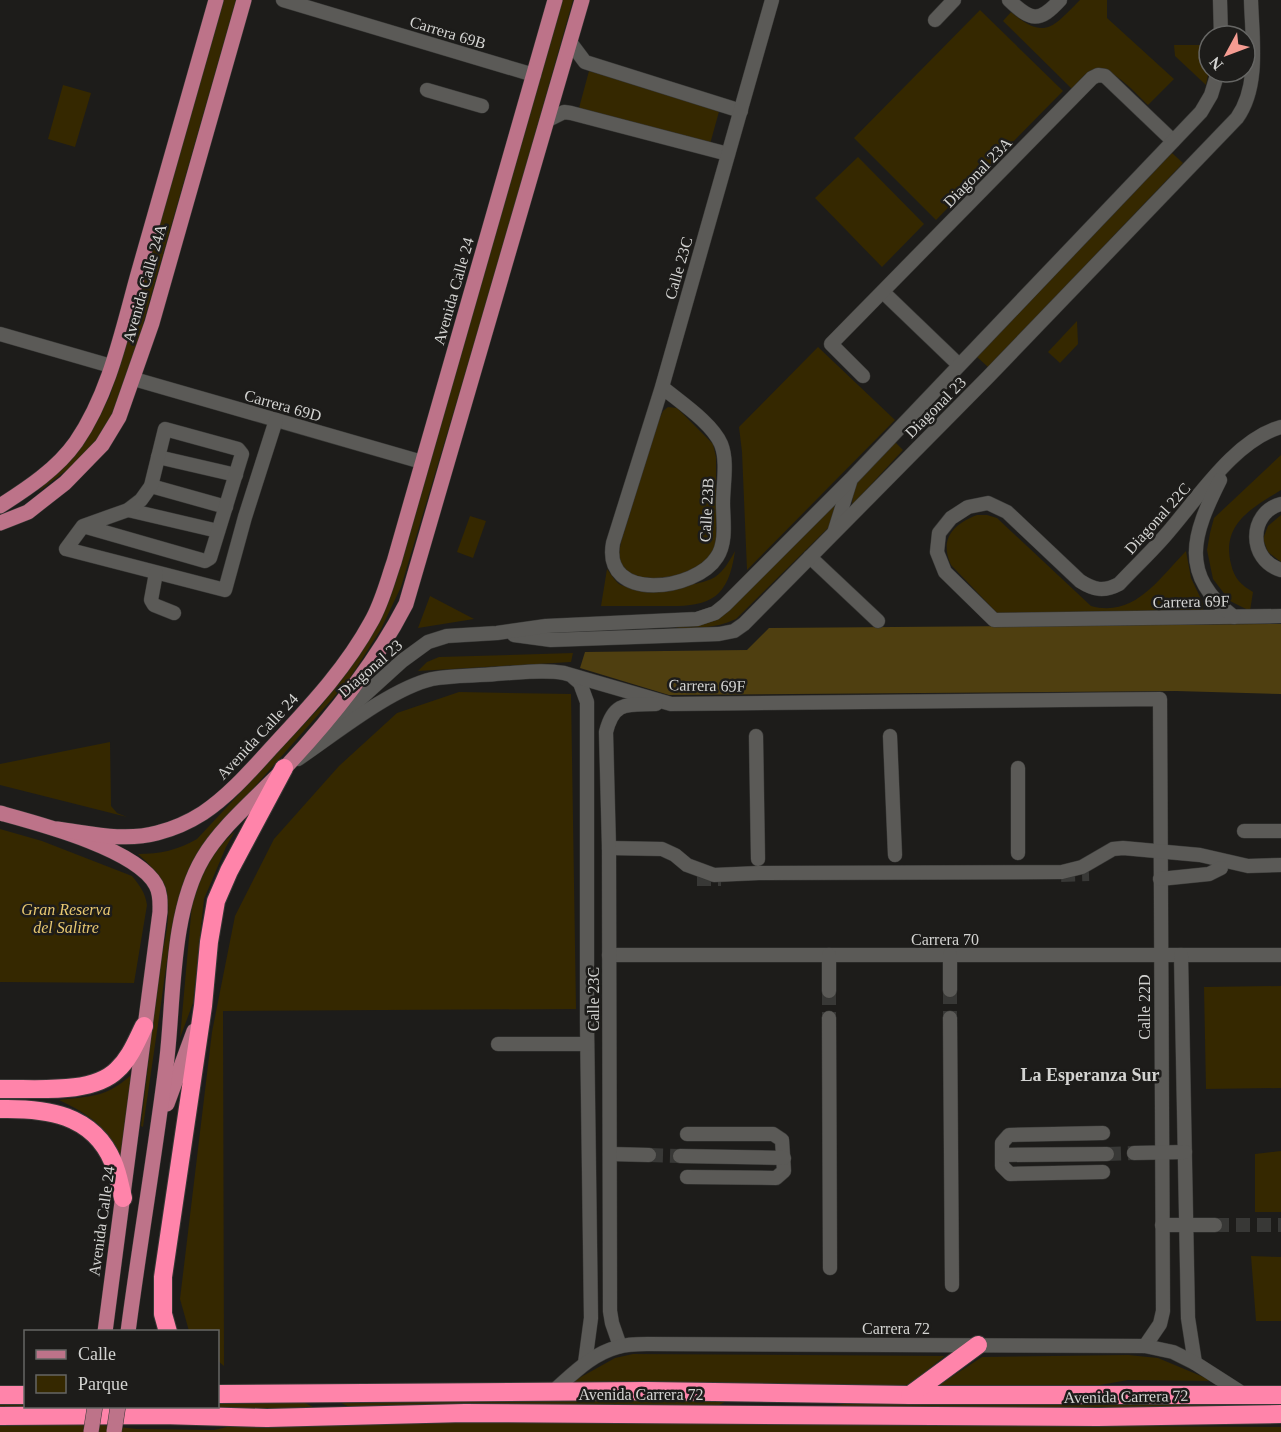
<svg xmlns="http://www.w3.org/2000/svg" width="1281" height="1432" viewBox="0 0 1281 1432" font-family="Georgia,serif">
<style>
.green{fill:#352800}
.forest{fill:#4f3f10}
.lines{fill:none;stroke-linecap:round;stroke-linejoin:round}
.minor-tunnel{stroke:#383836;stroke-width:14;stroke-dasharray:14 7;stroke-linecap:butt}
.minor-casing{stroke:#383836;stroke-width:15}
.major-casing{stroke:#383836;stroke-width:16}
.highway-casing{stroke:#383836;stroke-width:20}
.minor{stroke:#5b5a57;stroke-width:14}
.major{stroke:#bd7389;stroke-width:15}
.highway{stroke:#ff84aa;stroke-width:18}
.major-bridge-casing{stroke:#383836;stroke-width:16;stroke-linecap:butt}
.major-bridge{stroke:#bd7389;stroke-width:15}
.labels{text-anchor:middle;stroke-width:5;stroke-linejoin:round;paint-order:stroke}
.street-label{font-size:16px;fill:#d4d4d2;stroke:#1d1c1a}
.park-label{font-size:16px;font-style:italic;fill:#e8c871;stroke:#1d1c1a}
.neighbourhood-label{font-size:18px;font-weight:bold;fill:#d4d4d2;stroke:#1d1c1a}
</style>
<rect width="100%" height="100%" fill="#1d1c1a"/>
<g class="green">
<path d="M224,0H236L141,331L115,409L98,438L77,462L38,492C66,462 91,432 110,396Z"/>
<path d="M562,0H573L502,251L401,587L381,629L348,681L206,842C174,889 169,949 161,1004C155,1045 149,1086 143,1127L141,1126C147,1076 152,1026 158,976C162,949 172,921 167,894C163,877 150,865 138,854C160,854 178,850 197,839L320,707L346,673L374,629Z"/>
<path d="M1080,0H1107V18L1174,79L1148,105C1136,94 1111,64 1093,70C1085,72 1078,82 1072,89L1003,21L1011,12C1045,41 1053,27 1080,0Z"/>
<path d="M980,10L1063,91L936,220L854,138Z"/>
<path d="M1174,45H1209V70L1206,85L1175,56Z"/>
<path d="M589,71L720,108L710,144L579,108Z"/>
<path d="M63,85L91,93L75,147L48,139Z"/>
<path d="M1172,153L1183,163L988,367L977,357Z"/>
<path d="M858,157L924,224L882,267L815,198Z"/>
<path d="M1077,321L1078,344L1060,363L1048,352Z"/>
<path d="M818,347L895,420L747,570L742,452L739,427Z"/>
<path d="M668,407L677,408L713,444L716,457V542C713,555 702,568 688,573C670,579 627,584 619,561C618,556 620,547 621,542L658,422L663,411Z"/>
<path d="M894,441L903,450L852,505L854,483Z"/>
<path d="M1281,455V490C1252,508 1221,524 1231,564C1234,578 1241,585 1253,592L1250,611L1230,601L1213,579L1207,550L1210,533L1214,518Z"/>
<path d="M838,499L829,527L736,619C715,629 693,628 670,629L708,621Z"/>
<path d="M977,515H987L997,518L1091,606C1134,618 1159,579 1186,551L1191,578L1202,601L1203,609L1200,612L999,615L951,565C939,539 953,524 977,515Z"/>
<path d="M1281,515V562L1268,552L1263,539L1268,526Z"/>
<path d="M470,516L486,521L473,558L457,552Z"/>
<path d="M735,551C728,601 708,607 662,606C642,606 622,606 601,606L607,569C611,574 615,581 619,584C636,594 699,587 715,577C724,571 730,560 735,551Z"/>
<path d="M430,596L474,619L418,628Z"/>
<path d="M573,653L571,662L418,671L427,662L439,657Z"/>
<path d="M459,692L571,694L576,1009L223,1011L224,1366L218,1361V1332L189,1331L180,1299L212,1032L235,916L274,839L339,766L397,713Z"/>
<path d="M110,742L111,806L117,813L127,817L0,785V764Z"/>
<path d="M0,829L42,841L132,876C140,886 145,892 147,905L134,983L0,982Z"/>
<path d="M235,831L226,847L204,899L193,1003L180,1038L192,904L204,868L216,850Z"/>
<path d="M1281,986V1088L1206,1089L1204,987Z"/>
<path d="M131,1075L122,1159C106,1126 92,1116 59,1100C90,1096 106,1098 131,1075Z"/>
<path d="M1281,1151V1212H1255V1154Z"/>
<path d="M1251,1256L1281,1257V1321H1256Z"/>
<path d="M633,1354L945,1356L906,1387L572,1382L615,1358Z"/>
<path d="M1128,1355L1158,1358L1213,1381L1128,1380L1078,1389L936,1387L982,1357Z"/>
<path d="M1281,1400V1411L806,1410L850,1403Z"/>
<path d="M218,1401H301L319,1410L0,1409V1403H25L26,1406H218Z"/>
<path d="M727,1401L715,1407L354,1409L339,1402Z"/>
<path d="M66,1421L137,1429L214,1430L240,1424L428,1421L1281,1427V1432H0V1423Z"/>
</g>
<path class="forest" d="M1281,624V694L1176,691L669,695L580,668L585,652L747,650L769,628Z"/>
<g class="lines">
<g class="minor-tunnel">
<path d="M1061,875L1089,874"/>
<path d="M697,879H721"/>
<path d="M950,990V1018"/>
<path d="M829,991V1018"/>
<path d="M1107,1154L1134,1153"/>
<path d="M649,1155L680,1156"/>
<path d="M1215,1225H1281"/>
</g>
<g class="minor-casing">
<g id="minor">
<path d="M283,0L534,75"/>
<path d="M1009,0C1031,21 1039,23 1060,0"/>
<path d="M1220,0L1221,36"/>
<path d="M935,20L954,0"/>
<path d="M570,42L585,62L741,111"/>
<path d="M427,90L482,106"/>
<path d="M548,120L564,112L571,113L728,154"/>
<path d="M883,292L959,365"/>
<path d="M0,334L111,366"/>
<path d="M863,376L831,344L1092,78L1098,75L1105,76L1173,141"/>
<path d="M134,379L422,462"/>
<path d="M662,387C680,402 712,423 721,444C728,461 723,485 723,503C723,520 727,542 717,557C696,591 602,603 613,543L662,387L772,0"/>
<path d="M1281,427C1234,440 1196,501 1164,537C1150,553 1134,568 1119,584C1104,592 1094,590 1080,581L1007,512L988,503L968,507L951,518L939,533L937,552L945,572L994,620L1281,616"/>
<path d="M158,457L236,475"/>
<path d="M1220,480C1193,534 1178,574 1234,617"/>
<path d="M151,486L226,507"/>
<path d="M1281,504C1248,513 1248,560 1281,570"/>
<path d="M128,510L218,531"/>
<path d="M83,526L205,561L210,558L242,454L238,449L165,429L151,486L141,500L128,510L83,526L66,549L225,590L245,517L276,420"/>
<path d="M835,530L850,482"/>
<path d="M810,557L878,621"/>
<path d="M156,573L151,600L154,605L174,613"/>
<path d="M514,635L551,640L719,634L734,631L744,624L989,376L1237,118C1260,86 1252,37 1251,0"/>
<path d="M573,677L580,683L587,702V1023L591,1318L585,1363"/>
<path d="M326,730L402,661L428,642L447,636L497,633L546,626L697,619L715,613L725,605L851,479L1201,112L1211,95L1218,72"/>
<path d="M756,736L758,859"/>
<path d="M890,736L895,855"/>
<path d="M298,759C335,734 390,689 432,679C452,675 475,676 496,674C518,673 542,669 564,673L671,704L1160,699L1163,1311L1160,1324L1145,1346"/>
<path d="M1244,831H1281"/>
<path d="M609,848L662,849L675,855L687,865L714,875L759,873L1062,872L1082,867L1113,849L1123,848L1200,855L1248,866L1281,865"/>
<path d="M1018,853V768"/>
<path d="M1160,879L1209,874L1221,868"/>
<path d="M609,955H1281"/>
<path d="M829,955V991"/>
<path d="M950,955V990"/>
<path d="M1181,955L1188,1318L1195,1363"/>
<path d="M829,1018L830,1268"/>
<path d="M950,1018L952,1285"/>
<path d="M498,1044H587"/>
<path d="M1103,1133L1009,1135L1002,1143V1166L1010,1174L1103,1172"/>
<path d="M687,1134H773L782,1140L784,1171L776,1178L687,1177"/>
<path d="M1134,1153L1185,1152"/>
<path d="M610,1154L649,1155"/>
<path d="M1003,1155L1107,1154"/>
<path d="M680,1156L784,1158"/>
<path d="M1162,1225H1215"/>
<path d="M620,1346L612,1323L610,1311L609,848L606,732C614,700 628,705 656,704"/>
<path d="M551,1393C572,1375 591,1354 618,1347C627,1344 638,1344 647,1344L1145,1346L1173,1352L1195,1363L1245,1395"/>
</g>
</g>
<g class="major-casing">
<g id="major">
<path d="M0,506C28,488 57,469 76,442C111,391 123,326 140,267C165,178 191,89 216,0"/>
<path d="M0,523L28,512L65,483L102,445L119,417L152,323L244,0"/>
<path d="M0,813C40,824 136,849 156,885C161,894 160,903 160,912L105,1332"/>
<path d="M57,829C89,833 124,842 157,833C173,829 189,822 203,813C230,795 253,768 275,744C310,706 346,668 371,622C382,603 387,582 394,562L555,0"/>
<path d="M167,1104L194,1031"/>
<path d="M128,1332C140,1240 156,1149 167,1058C174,996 171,912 203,858C221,827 256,798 282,771C330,720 374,666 406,604L582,0"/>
</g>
</g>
<g class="highway-casing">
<g id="highway">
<path d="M0,1089C34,1088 92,1095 117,1070C130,1058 136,1042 144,1026"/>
<path d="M0,1109C46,1108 93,1114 113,1162C118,1173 120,1186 123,1198"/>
<path d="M168,1332L163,1314V1277L203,1006L209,942L216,901L229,871L284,768"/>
<path d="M218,1394L647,1391L910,1395H1281"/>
<path d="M0,1395H26"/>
<path d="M910,1395L978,1345"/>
<path d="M0,1416L162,1415L267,1418L465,1413L1098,1417L1281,1414"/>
</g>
</g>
<use href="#minor" class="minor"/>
<use href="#major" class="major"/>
<use href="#highway" class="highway"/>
<g class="major-bridge-casing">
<g id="major-bridge">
<path d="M91,1432L95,1406"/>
<path d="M114,1432L118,1406"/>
</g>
</g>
<use href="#major-bridge" class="major-bridge"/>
</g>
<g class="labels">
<g class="street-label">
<text transform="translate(448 32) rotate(17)" y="6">Carrera 69B</text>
<text transform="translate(977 172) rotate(-46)" y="6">Diagonal 23A</text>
<text transform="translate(678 268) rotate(-74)" y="6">Calle 23C</text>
<text transform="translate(144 283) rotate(-74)" y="6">Avenida Calle 24A</text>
<text transform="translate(453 291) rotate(-74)" y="6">Avenida Calle 24</text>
<text transform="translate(283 405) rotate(16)" y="6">Carrera 69D</text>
<text transform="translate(935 407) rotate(-45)" y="6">Diagonal 23</text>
<text transform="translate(706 510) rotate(-87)" y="6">Calle 23B</text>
<text transform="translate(1157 518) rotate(-48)" y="6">Diagonal 22C</text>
<text transform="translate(1191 601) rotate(-1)" y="6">Carrera 69F</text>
<text transform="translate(370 668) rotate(-41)" y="6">Diagonal 23</text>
<text transform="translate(707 685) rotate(1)" y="6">Carrera 69F</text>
<text transform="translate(257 736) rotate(-47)" y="6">Avenida Calle 24</text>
<text x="945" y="945">Carrera 70</text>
<text transform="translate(593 999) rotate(-90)" y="6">Calle 23C</text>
<text transform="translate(1144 1007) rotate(-90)" y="6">Calle 22D</text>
<text transform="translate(101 1221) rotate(-82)" y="6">Avenida Calle 24</text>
<text x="896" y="1334">Carrera 72</text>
<text x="641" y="1400">Avenida Carrera 72</text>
<text transform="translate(1126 1396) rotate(-1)" y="6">Avenida Carrera 72</text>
</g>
<g class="park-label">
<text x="66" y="915">Gran Reserva<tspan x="66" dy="18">del Salitre</tspan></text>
</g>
<g class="neighbourhood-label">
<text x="1090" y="1081">La Esperanza Sur</text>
</g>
</g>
<rect x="24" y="1330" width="195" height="78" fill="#1d1c1a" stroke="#666664" stroke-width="1.5"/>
<rect x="36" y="1350" width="30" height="9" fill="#bd7389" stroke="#666664" stroke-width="1.5"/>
<text x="78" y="1360" font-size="18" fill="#d4d4d2">Calle</text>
<rect x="36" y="1375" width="30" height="18" fill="#352800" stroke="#666664" stroke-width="1.5"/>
<text x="78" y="1390" font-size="18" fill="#d4d4d2">Parque</text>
<g transform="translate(1227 54) rotate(229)"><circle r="28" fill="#1d1c1a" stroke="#666664" stroke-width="1.5"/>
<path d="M0-4.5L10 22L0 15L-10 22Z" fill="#f59c92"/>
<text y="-9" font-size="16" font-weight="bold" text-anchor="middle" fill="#d4d4d2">N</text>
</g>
</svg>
